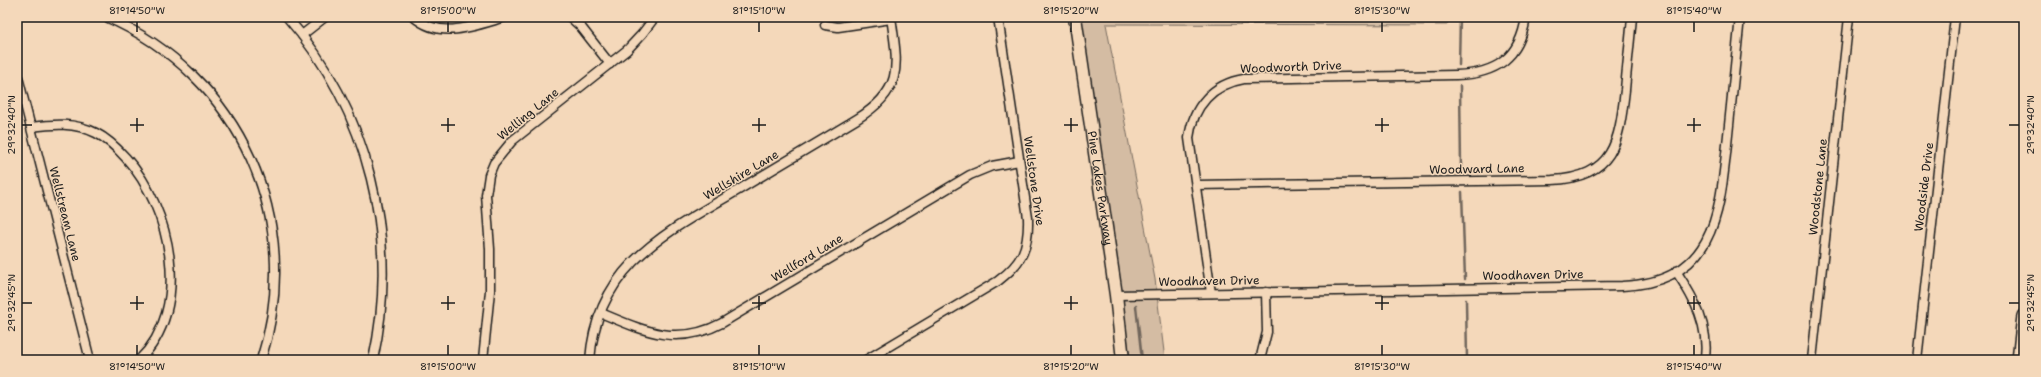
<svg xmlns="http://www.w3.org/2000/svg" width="2041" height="377" viewBox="0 0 2041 377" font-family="'Shantell Sans',sans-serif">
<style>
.green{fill:#d4bca3;stroke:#786c60}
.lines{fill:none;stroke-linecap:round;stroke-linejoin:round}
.stream{stroke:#71665b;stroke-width:2.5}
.street-casing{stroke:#1c1c1c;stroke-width:11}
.secondary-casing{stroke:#1c1c1c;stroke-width:15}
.primary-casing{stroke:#1c1c1c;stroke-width:16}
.street{stroke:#f4d8ba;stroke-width:8}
.secondary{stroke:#f4d8ba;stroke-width:12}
.primary{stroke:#f4d8ba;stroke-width:13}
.ticks{fill:none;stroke:#1c1c1c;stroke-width:1.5}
.labels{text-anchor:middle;stroke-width:3;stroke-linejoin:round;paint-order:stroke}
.street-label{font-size:12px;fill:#1c1c1c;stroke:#f4d8ba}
.neatline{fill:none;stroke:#1c1c1c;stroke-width:1.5}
.ticks-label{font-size:10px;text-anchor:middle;fill:#1c1c1c}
</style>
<rect width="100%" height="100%" fill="#f4d8ba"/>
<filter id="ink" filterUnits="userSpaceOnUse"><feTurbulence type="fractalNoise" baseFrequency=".025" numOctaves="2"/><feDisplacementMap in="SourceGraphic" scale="8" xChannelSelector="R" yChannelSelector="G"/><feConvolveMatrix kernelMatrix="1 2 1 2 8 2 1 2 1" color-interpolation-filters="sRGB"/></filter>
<g filter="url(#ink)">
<path class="green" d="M1081,17H1448L1447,25L1106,24L1155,279L1165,360H1130L1124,312Z"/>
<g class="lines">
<g class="stream">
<path d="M1459,65L1460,17"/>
<path d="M1460,86L1461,168"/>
<path d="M1462,192L1465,279"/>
<path d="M1466,300L1467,360"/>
<path d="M1136,306L1142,360"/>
</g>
<g class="street-casing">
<g id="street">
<path d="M106,17C240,75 306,221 261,360"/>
<path d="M287,17C369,111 400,239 373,360"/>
<path d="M414,17C441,40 474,26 505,17"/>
<path d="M570,17L581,27L610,64"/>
<path d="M825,25L838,27L891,19"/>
<path d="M302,35L325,17"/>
<path d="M17,73L90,360"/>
<path d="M31,127C54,124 74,122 96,133C108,139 117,148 126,158C171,208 193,308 139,360"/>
<path d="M1196,185L1552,180C1614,177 1619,143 1625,90C1627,66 1630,41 1632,17"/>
<path d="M1676,271C1695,300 1709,325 1705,360"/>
<path d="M1211,293L1189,138C1193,106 1213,84 1244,79L1456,75C1496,74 1520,58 1526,17"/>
<path d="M1116,295L1622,286C1718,282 1720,209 1728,135C1732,95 1736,56 1740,17"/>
<path d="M601,313C644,331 677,347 722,323L970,175L992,166L1019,161"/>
<path d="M483,360L490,291V249L486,195L489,175L494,163L512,141L627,50L642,34L655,17"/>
<path d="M590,360C597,264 668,232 740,189C779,166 818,142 857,119C904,90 898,66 891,17"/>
<path d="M866,360L998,281C1022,263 1029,248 1028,218L998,17"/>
<path d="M1260,360L1267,332L1266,292"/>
<path d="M1812,360L1849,17"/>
<path d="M1917,360L1955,17"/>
</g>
</g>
<g class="secondary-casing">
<g id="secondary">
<path id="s1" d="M1075,17L1116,295L1123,360"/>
</g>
</g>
<g class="primary-casing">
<path id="primary" d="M2019,360L2024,316"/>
</g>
<use href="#street" class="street"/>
<use href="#secondary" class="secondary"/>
<use href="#primary" class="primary"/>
</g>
</g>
<path class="ticks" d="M137,22V32M448,22V32M759,22V32M1071,22V32M1382,22V32M1694,22V32M137,118V132M448,118V132M759,118V132M1071,118V132M1382,118V132M1694,118V132M22,125H32M130,125H144M441,125H455M752,125H766M1064,125H1078M1375,125H1389M1687,125H1701M2009,125H2019M137,296V310M448,296V310M759,296V310M1071,296V310M1382,296V310M1694,296V310M22,303H32M130,303H144M441,303H455M752,303H766M1064,303H1078M1375,303H1389M1687,303H1701M2009,303H2019M137,345V355M448,345V355M759,345V355M1071,345V355M1382,345V355M1694,345V355"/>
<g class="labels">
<g class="street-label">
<text transform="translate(1291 67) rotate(-2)" y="4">Woodworth Drive</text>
<text transform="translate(528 114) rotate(-39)" y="4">Welling Lane</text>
<text transform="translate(1477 169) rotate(-1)" y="4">Woodward Lane</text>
<text transform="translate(741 175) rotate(-31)" y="4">Wellshire Lane</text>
<text transform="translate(1034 181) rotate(82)" y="4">Wellstone Drive</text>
<text transform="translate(1818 187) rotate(-84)" y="4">Woodstone Lane</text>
<text transform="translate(1924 187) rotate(-83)" y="4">Woodside Drive</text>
<text dy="4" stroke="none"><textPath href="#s1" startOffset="173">Pine Lakes Parkway</textPath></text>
<text transform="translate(65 214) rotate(76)" y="4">Wellstream Lane</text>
<text transform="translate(807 258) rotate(-31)" y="4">Wellford Lane</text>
<text transform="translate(1533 275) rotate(-1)" y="4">Woodhaven Drive</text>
<text transform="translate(1209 281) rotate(-1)" y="4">Woodhaven Drive</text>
</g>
</g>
<rect width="2041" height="377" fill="none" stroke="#f4d8ba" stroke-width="44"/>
<rect x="22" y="22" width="1997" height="333" class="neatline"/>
<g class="ticks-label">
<text x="137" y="14">81°14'50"W</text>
<text x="448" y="14">81°15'00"W</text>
<text x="759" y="14">81°15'10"W</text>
<text x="1071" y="14">81°15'20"W</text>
<text x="1382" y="14">81°15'30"W</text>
<text x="1694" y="14">81°15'40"W</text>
<text transform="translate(2030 125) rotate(-90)" y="4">29°32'40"N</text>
<text transform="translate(11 125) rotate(-90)" y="4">29°32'40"N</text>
<text transform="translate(2030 303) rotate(-90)" y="4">29°32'45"N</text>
<text transform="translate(11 303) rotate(-90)" y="4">29°32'45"N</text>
<text x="137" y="370">81°14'50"W</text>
<text x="448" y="370">81°15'00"W</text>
<text x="759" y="370">81°15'10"W</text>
<text x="1071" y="370">81°15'20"W</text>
<text x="1382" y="370">81°15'30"W</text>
<text x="1694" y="370">81°15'40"W</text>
</g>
</svg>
